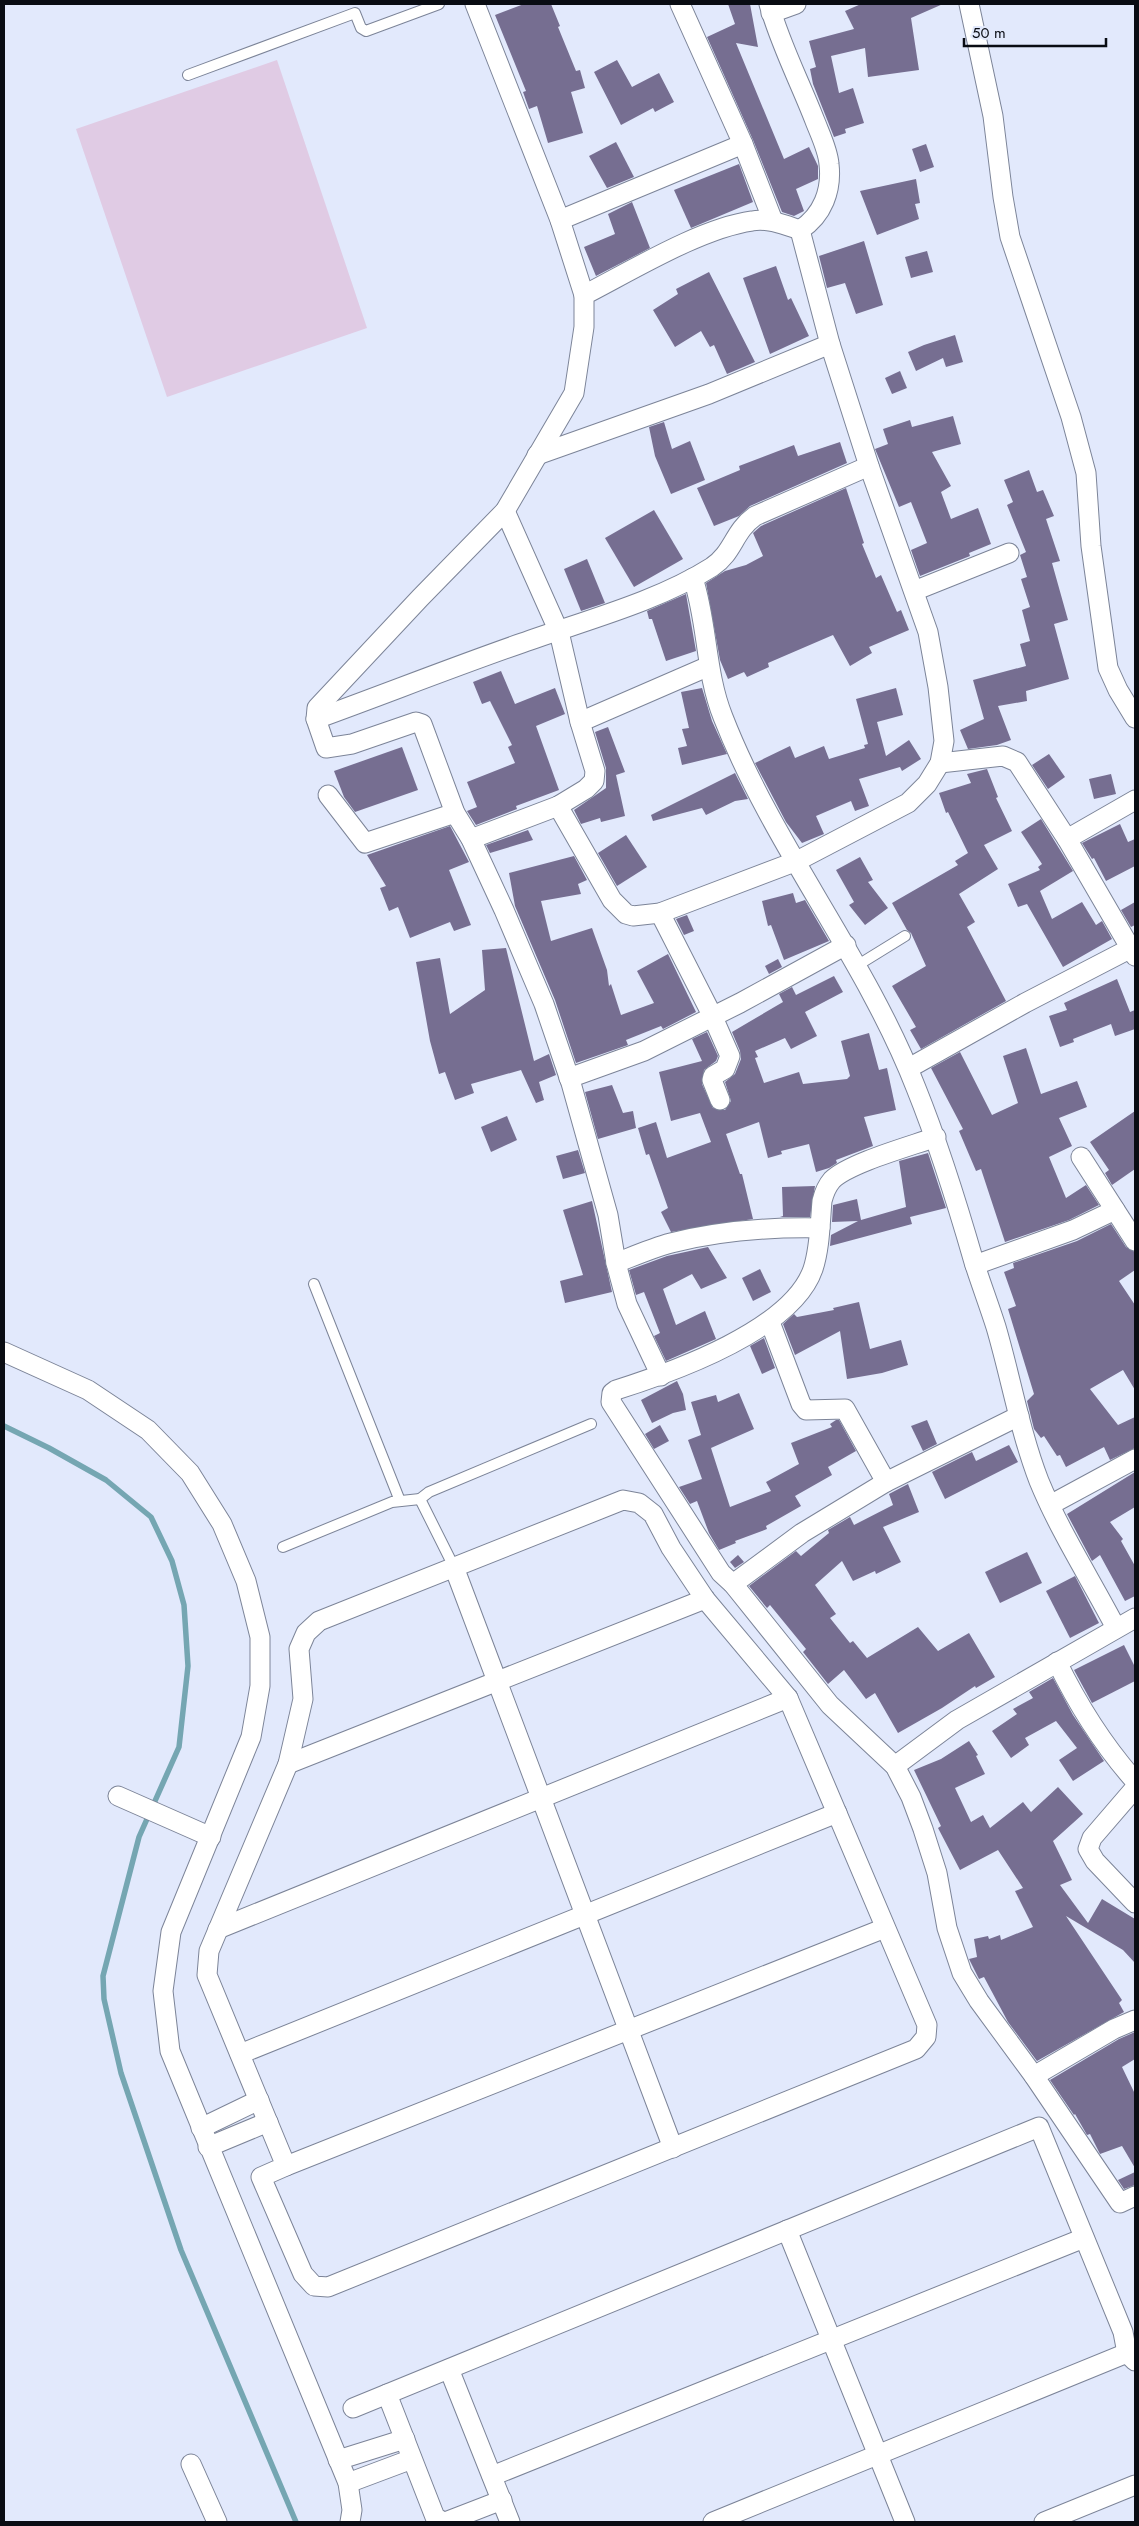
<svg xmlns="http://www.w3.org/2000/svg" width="1139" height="2526" viewBox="0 0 1139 2526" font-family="Jost,sans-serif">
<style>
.green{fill:#e0cbe4}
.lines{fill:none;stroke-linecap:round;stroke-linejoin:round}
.stream{stroke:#75a6b2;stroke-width:5.5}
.building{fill:#766e91}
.service-casing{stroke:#7c8498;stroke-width:12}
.minor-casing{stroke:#7c8498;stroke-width:21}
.service{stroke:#fff;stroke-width:10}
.minor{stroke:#fff;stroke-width:19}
</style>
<rect width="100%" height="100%" fill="#e2e9fc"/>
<path class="green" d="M277,60L367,328L167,397L76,129Z"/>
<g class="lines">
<path class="stream" d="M4,1426L49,1448L106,1480L151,1517L172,1561L184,1605L188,1666L179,1747L139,1837L103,1976L104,1999L121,2073L181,2250L296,2522"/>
</g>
<g class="building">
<path d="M524,4H551L560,26L558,27L576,71L580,70L585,88L571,92L583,133L548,143L537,106L529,109L523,92L526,91L495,15Z"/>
<path d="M728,4H750L758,47L736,43L784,159L809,147L818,166V179L796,189L804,211L794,216L782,212L753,140L707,37L735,24Z"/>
<path d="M861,4H943L911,18L919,70L868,77L865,48L831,56L839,93L853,88L864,123L845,129L846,133L834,137L813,84L810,69L816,67L809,41L854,29L845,11Z"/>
<path d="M617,60L632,87L659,73L674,102L655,112L653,108L621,125L594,72Z"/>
<path d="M616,142L634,177L607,188L589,156Z"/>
<path d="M926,144L934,167L920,172L912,149Z"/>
<path d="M739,164L753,202L691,228L674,190Z"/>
<path d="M916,179L920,203L915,204L919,219L877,235L860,191Z"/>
<path d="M632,202L650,248L596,276L584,247L615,234L608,214Z"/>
<path d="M864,241L883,305L856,314L845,283L827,288L819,256Z"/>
<path d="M927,251L933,272L911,278L905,257Z"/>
<path d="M776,266L788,300L791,298L809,336L770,354L743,278Z"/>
<path d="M709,272L755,362L727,374L714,345L710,347L701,331L675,347L653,310L678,294L676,289Z"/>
<path d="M955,335L963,362L946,367L943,358L916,371L908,352L924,345Z"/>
<path d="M900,371L907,388L892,394L885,378Z"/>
<path d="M953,416L961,444L932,452L951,486L941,492L951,519L978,508L991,544L969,553L970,556L920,576L911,550L927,543L911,502L899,507L875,449L888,444L883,429L910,420L912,427Z"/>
<path d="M664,422L672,449L690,441L705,480L671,494L655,456L649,427Z"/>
<path d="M840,442L847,463L750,506L739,516L714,526L697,488L740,470L739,466L794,445L798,456Z"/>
<path d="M1029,470L1037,492L1043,490L1054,516L1046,519L1060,561L1052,563L1068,620L1054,624L1069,679L1026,691L1027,701L998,706L1011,740L997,745L968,749L960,730L984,719L973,680L1026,666L1020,644L1030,641L1022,610L1030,607L1021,579L1027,577L1020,555L1026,552L1007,505L1013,502L1004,480Z"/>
<path d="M846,488L864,543L862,544L876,578L881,575L897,612L901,610L909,630L869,647L872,653L850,666L833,635L768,663L769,667L747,677L744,672L728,679L720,660L706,583L725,571L746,565L763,556L753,533L761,526Z"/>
<path d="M654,510L683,559L634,587L605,538Z"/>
<path d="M587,559L605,603L581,611L564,569Z"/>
<path d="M686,594L696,651L666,661L652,619H649L647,611Z"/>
<path d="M501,671L515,704L555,688L565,714L536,726L559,790L516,806L517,809L476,825L467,811L477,807L467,782L515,763L508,747L512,745L490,701L482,704L473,682Z"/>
<path d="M702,688L712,721L727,754L682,765L678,748L687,746L682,729L689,728L681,692Z"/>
<path d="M896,688L903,715L877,722L886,756L909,740L921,759L902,771L900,767L859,779L869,806L855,811L851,801L816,816L824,834L802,843L786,822L755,763L790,746L795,758L824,746L829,759L865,748L864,745L868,744L856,699Z"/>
<path d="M608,727L625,772L616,775L625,816L601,822L600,818L581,824L574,810L606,788V768L595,732Z"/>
<path d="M402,747L418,790L355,812L344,797L334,771Z"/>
<path d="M1049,754L1065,777L1048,789L1032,765Z"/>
<path d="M987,769L998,797L996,798L1012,831L984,845L998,869L959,894L975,922L967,927L1006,1001L921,1049L910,1030L916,1027L892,986L926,966L911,933L907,930L892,903L958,865L955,861L968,853L948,812L946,813L939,793L971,783L967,774Z"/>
<path d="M735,773L748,799L735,801L706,815L702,808L653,821L651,815Z"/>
<path d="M1111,774L1116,794L1094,799L1089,779Z"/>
<path d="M1041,819L1073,871L1040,891L1052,919L1082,902L1096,925L1102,921L1112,939L1063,967L1027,904L1018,907L1008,884L1040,870L1038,867L1042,864L1021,832Z"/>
<path d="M1120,824L1128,842L1135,839V866L1106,881L1094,858L1092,859L1082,843Z"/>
<path d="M450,826L469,862L449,870L471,925L454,931L450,922L410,938L398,907L389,911L380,888L386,886L367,855Z"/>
<path d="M528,830L533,840L490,853L486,845Z"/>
<path d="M626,835L647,867L617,886L598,853Z"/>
<path d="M574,856L587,880L578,884L581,894L541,901L551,941L592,928L607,970L609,986L611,984L621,1015L654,1003L637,971L668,954L696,1012L663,1029L661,1026L626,1040L628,1045L576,1063L555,1000L515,906L509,873Z"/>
<path d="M860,857L873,880L868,882L888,908L865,925L849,905L854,902L836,870Z"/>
<path d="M793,893L796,903L805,900L829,941L784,960L771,925L768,926L762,901Z"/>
<path d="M1135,902V925L1131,927L1121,910Z"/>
<path d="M687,915L694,931L684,935L676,919Z"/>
<path d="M506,948L534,1061L549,1054L556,1075L539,1082L544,1100L536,1103L521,1070L471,1084L474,1093L455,1100L445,1072L439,1074L430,1041L416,962L440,958L450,1014L485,990L482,950Z"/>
<path d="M778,959L782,967L769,974L765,966Z"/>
<path d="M834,976L843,992L805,1012L817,1036L791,1049L785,1038L755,1051L758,1057L755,1058L764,1083L799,1072L803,1084L847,1079L850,1076L841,1041L869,1033L879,1070L887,1068L896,1110L864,1117L873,1146L836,1160L837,1163L829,1168L816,1172L809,1144L781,1151L782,1154L768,1158L759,1122L726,1134L740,1174H742L753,1219L671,1232L661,1212L668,1208L649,1154L646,1155L638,1128L656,1122L667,1158L711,1142L700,1113L671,1121L659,1072L702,1061L692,1039L707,1032L718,1056L716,1061L704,1070L702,1084L713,1108L725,1110L731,1101L725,1082L735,1074L741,1059L740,1051L732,1032L783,1002L779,994L792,987L796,995Z"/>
<path d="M1117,979L1130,1012L1135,1010V1029L1115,1036L1111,1024L1073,1039L1074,1042L1060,1047L1049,1016L1067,1010L1064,1003Z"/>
<path d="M1026,1048L1041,1094L1077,1081L1087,1107L1059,1118L1072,1146L1049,1157L1066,1198L1086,1185L1099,1205L1069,1220L1005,1242L981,1169L976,1171L959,1131L963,1129L931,1068L960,1052L992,1115L1018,1103L1003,1056Z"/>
<path d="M612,1085L623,1113L633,1111L636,1128L598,1139L585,1092Z"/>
<path d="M1135,1111V1169L1112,1185L1105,1173L1109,1170L1090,1142Z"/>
<path d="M507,1116L517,1140L491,1152L481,1127Z"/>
<path d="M578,1150L585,1173L563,1179L556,1156Z"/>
<path d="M928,1153L946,1208L910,1217L912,1224L830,1246L831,1235L858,1221L832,1222L833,1205L857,1199L861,1220L906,1207L899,1161Z"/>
<path d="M815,1186L810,1217H780L783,1216L782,1187Z"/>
<path d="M592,1201L612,1292L565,1303L560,1281L583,1275L563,1210Z"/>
<path d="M1111,1224L1126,1247L1135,1252V1270L1119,1281L1135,1305V1390L1123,1370L1090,1389L1118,1425L1135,1417V1448L1110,1460L1104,1447L1066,1467L1060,1455L1057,1456L1044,1436L1041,1438L1034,1429L1027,1401L1034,1394L1008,1309L1016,1306L1004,1272L1014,1268L1013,1263L1077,1241Z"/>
<path d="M708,1247L727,1278L701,1289L692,1274L663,1289L676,1325L705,1311L716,1339L666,1361L654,1336L660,1333L644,1292L636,1295L629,1270L667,1256Z"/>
<path d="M760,1269L771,1292L753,1301L742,1278Z"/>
<path d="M859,1302L870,1349L901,1340L908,1365L882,1373L847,1379L840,1331L795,1355L783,1324L794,1314L797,1317L834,1310L833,1308Z"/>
<path d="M764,1338L775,1368L762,1374L750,1346Z"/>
<path d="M677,1381L683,1394L686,1410L673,1413L652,1423L641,1400Z"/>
<path d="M739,1393L754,1429L711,1448L730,1507L771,1491L766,1482L799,1464L791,1443L832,1427L830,1424L836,1420H839L856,1451L828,1467L832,1475L795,1496L801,1506L766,1526L767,1529L735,1541L736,1543L719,1550L709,1533L697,1501L690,1504L679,1487L702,1479L688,1440L701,1435L691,1402L716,1395L718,1402Z"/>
<path d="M927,1420L937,1444L923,1451L911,1426Z"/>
<path d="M660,1425L669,1441L654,1449L645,1434Z"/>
<path d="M1009,1445L1018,1462L945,1499L932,1472L972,1452L976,1461Z"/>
<path d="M1135,1472V1507L1110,1522L1123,1539L1121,1541L1135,1566V1596L1125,1601L1100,1555L1092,1561L1067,1514Z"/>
<path d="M908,1484L919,1512L883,1527L901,1562L876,1574L875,1571L853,1581L842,1561L815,1585L836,1614L830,1618L850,1643L853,1641L867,1658L918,1627L938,1651L969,1633L995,1677L976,1688L975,1686L942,1708L898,1733L875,1693L866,1699L844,1670L828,1684L803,1652L806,1649L770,1605L767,1608L749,1586L796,1551L801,1556L829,1533L828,1530L850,1517L854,1525L893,1505L889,1494Z"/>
<path d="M1027,1552L1042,1583L1000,1603L985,1572Z"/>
<path d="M738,1555L744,1562L735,1568L730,1562Z"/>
<path d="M1075,1576L1099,1623L1070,1638L1046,1591Z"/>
<path d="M1124,1645L1135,1667V1681L1092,1703L1074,1670Z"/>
<path d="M1053,1678L1073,1715L1104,1761L1073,1781L1059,1760L1077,1748L1056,1721L1025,1738L1029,1745L1011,1758L992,1731L1017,1714L1013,1709L1033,1698L1029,1692Z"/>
<path d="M969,1741L978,1755L976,1756L985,1774L955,1788L971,1822L983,1815L990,1828L1023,1802L1031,1812L1058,1787L1083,1814L1053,1841L1072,1880L1060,1885L1088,1923L1102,1899L1135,1919V1963L1123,1950L1066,1916L1122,2000L1119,2003L1124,2012L1037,2061L1008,2022L984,1977L979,1979L969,1959L977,1957L974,1939L988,1936L989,1939L1000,1935L1001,1940L1033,1927L1015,1891L1023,1888L998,1850L960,1870L938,1828L941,1826L914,1770L941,1759Z"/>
<path d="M1135,2032V2059L1122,2067L1135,2094V2168L1122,2146L1100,2154L1090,2134L1087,2135L1075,2114L1074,2115L1050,2080L1119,2039Z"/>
<path d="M1135,2172V2185L1124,2189L1118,2180Z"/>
</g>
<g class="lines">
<g class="service-casing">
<g id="service">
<path d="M188,75L355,13L361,28L366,31L439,4"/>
<path d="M858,965L905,936"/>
<path d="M314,1284L400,1501"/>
<path d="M283,1547L392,1502L420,1499"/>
<path d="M454,1567L420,1499L429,1492L591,1424"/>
</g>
</g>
<g class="minor-casing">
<g id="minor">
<path d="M475,4L560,220L584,295"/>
<path d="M680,4L743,144L773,221"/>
<path d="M969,4L993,116L1003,197L1010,237L1071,417L1086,473L1091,546L1108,668L1118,690L1135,718"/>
<path d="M771,13L796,4"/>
<path d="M560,220L743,144"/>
<path d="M537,455L709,394L830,344"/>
<path d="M693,578C708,624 705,672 723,717C774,848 865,957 916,1088C939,1145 957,1203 974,1262C981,1284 989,1305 996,1327C1011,1378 1020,1432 1039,1481C1060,1532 1091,1580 1116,1628"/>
<path d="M914,591L1009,553"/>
<path d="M316,719C385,694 453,667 522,643C583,621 657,602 712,567C734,552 733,532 755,516L869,466"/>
<path d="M580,722L709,666"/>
<path d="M940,763L1003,756L1017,762L1067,839L1135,956"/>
<path d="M328,795L365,843L455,813"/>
<path d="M558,806L612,900L626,914L633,916L660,913L797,861L908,803L927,784L940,763L944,741L938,687L928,632L869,466L830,344L800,230C823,215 832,190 829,164C828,150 820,134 815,121C800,82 780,44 769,4"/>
<path d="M471,839L558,806L586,789L594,781L595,771L580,722L559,632L505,511"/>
<path d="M1067,839L1135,800"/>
<path d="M660,913L712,1015L730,1056L725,1069L713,1076L712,1080L720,1100"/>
<path d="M909,1068L1025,1003L1135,946"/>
<path d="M569,1078L644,1051L740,1003L846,945"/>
<path d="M936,1137C911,1146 849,1163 832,1180C826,1187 824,1193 822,1201C820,1223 820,1248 813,1269C792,1330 673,1372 616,1390L612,1393L611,1402L721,1573L733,1584L830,1705L895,1766L911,1797L923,1829L937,1873L947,1928L962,1973L979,2001L1034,2076L1120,2203L1135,2196"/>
<path d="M1081,1157L1135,1241"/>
<path d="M616,1263C634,1256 652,1248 671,1243C719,1231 770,1227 820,1228"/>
<path d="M975,1265L1073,1230L1115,1210"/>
<path d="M770,1322L801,1404L806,1410L845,1409L886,1482"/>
<path d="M4,1352L88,1390L148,1430L190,1473L222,1524L246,1581L260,1637V1686L251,1737L171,1932L163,1991L170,2051L348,2483L352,2510L350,2522"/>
<path d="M661,1376L627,1304L616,1263L608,1215L571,1083L544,1004L504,910L471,839L455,813L422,724L416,722L352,744L326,748L316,719L317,708L420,598L505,511L574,393L584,327V295C631,271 701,228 752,221C768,218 785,225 800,230"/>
<path d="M623,1500L639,1503L653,1514L671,1548L705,1599L788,1698L927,2025L926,2037L916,2049L328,2287L314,2286L303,2274L261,2177L286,2166L207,1975L209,1951L288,1764L303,1699L299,1649L306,1633L319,1621Z"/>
<path d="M1050,1505L1135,1459"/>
<path d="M454,1567L673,2148"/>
<path d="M733,1584L802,1533L886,1482L1019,1416"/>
<path d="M1057,1662C1078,1705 1103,1745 1135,1781"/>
<path d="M288,1764L705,1599"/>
<path d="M895,1766L957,1720L1135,1618"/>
<path d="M1135,1788L1092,1838L1088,1849L1095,1861L1135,1903"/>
<path d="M118,1796L211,1837"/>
<path d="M218,1929L788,1698"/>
<path d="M240,2054L837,1813"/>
<path d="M1034,2076L1114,2029L1135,2020"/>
<path d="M201,2128L259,2100"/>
<path d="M208,2147L268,2122"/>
<path d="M286,2166L885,1928"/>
<path d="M787,2230L905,2522"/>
<path d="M449,2369L510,2522"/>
<path d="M387,2394L435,2517L443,2522"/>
<path d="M353,2408L1039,2127L1123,2332L1127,2353L1135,2361"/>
<path d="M338,2460L405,2439"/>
<path d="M191,2464L217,2522"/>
<path d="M492,2476L1084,2238"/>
<path d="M348,2483L412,2459"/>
<path d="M445,2522L502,2500"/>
<path d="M713,2522L1127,2353"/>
<path d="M1044,2522L1135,2485"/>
</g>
</g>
<use href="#service" class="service"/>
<use href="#minor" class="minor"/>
</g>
<rect width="1139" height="2526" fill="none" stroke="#090c13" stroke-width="10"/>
<path d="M964 38v8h142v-8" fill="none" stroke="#090c13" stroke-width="2.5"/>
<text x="972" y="38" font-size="15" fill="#090c13" stroke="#e2e9fc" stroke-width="4" paint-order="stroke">50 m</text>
</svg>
